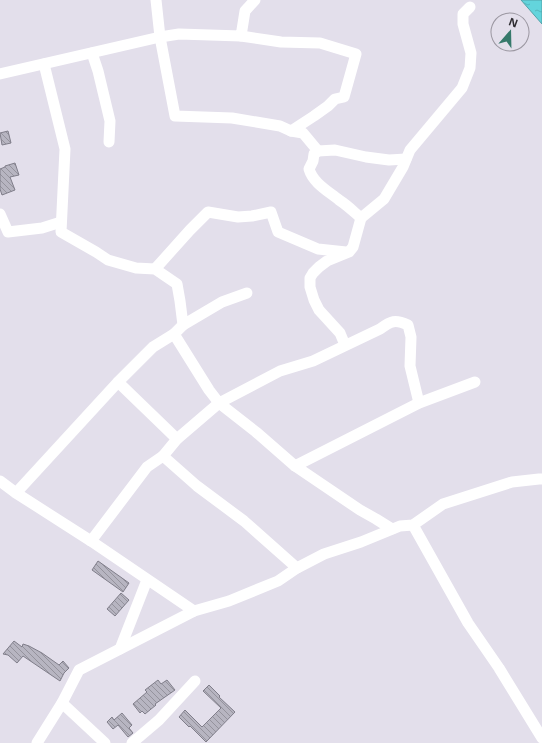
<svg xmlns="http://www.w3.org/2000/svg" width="542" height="743" viewBox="0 0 542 743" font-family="'Open Sans',sans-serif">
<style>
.water{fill:url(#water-ripples);stroke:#53a2a9}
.building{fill:url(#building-back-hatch);stroke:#807e8a}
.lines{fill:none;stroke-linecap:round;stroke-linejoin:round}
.minor{stroke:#fff;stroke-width:11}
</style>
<defs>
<pattern id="water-ripples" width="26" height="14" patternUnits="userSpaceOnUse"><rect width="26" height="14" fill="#63d4dc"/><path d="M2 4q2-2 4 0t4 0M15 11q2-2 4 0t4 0" fill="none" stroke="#56b6bd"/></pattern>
<pattern id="building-back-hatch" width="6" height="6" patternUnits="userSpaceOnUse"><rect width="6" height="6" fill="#b7b5c1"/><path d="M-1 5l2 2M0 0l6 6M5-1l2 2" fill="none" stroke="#95939d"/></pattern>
</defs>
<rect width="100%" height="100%" fill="#e3dfeb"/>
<path class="water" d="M521,0H542V24Z"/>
<g class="building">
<path d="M8,131L11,143L2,145L0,133Z"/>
<path d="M15,163L19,175L10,177L15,190L2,195L0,189V169L5,167V166Z"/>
<path d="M98,561L129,583L123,592L92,570Z"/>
<path d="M121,593L129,600L115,616L107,609Z"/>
<path d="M14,641L22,647L23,644L29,646L42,653L59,665L63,661L69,668L64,673L60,681L23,656L17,663L8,655L3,654Z"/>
<path d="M158,680L161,684L167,680L175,690L155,704L156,705L145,714L142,711L140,713L133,704L147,692L145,690Z"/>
<path d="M209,685L220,696L219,697L235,712L206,742L190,726L189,727L179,717L185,710L202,727L221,708L203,691Z"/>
<path d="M122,713L132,725L129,728L133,733L128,737L118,725L113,729L107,722L112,717L114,720Z"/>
</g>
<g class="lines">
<g class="minor">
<path d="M156,0L160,37L175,116L232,118L280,126L291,131L314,116L328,106L335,99L344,97L356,54L320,43L281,42L241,36"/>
<path d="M92,53L98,71L110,121L109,142"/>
<path d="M44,64L65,149L61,232L96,252L108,260L136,268L155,269L177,284L180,301L183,325"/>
<path d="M0,74L160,37L179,34L241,36L245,11L255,0"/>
<path d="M291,131L303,133L318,151L335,150L366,157L389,160L406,159"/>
<path d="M318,151L314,154L313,161L309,169C313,183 328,191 339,200C347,205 354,212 361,218"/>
<path d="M0,214L8,232L42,228L61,222"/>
<path d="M155,269L190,230L208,212L238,217L252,216L271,212L278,232L318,249L346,252"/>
<path d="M174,334L209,390L219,403L256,432L295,466L360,510L376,519L392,529"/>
<path d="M345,345L340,333L319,310L314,300L310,287V278L313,273L319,267L327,261L349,252L353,247L361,218L384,199L403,167L410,150L462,88L470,68L471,53L463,24V14L470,7"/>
<path d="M118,382L177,439"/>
<path d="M163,456L197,486L244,521L297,568"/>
<path d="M295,466L419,403L475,382"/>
<path d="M0,481L16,493L91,541L194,611"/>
<path d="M16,493L118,382L153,347L174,334L183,325L222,302L247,293"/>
<path d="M413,525L468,623L499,668L542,738"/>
<path d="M91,541L147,467L163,456L177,439L219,403L280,371L313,361L380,329C391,321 395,319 408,325L411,337L410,366L419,403"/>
<path d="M120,649L147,580"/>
<path d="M62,703L105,743"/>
<path d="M37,743L62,703L79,670L194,611L229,601L278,581L297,568L324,554L361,542L400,526L413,525L443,504L512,482L539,479H542"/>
<path d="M132,743L159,720L195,681"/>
</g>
</g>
<g transform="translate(510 32) rotate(20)"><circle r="19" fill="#e3dfeb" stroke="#9b97a1"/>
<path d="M0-3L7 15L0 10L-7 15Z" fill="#36796b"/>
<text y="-6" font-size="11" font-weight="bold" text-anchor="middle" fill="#2e2c31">N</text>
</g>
</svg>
